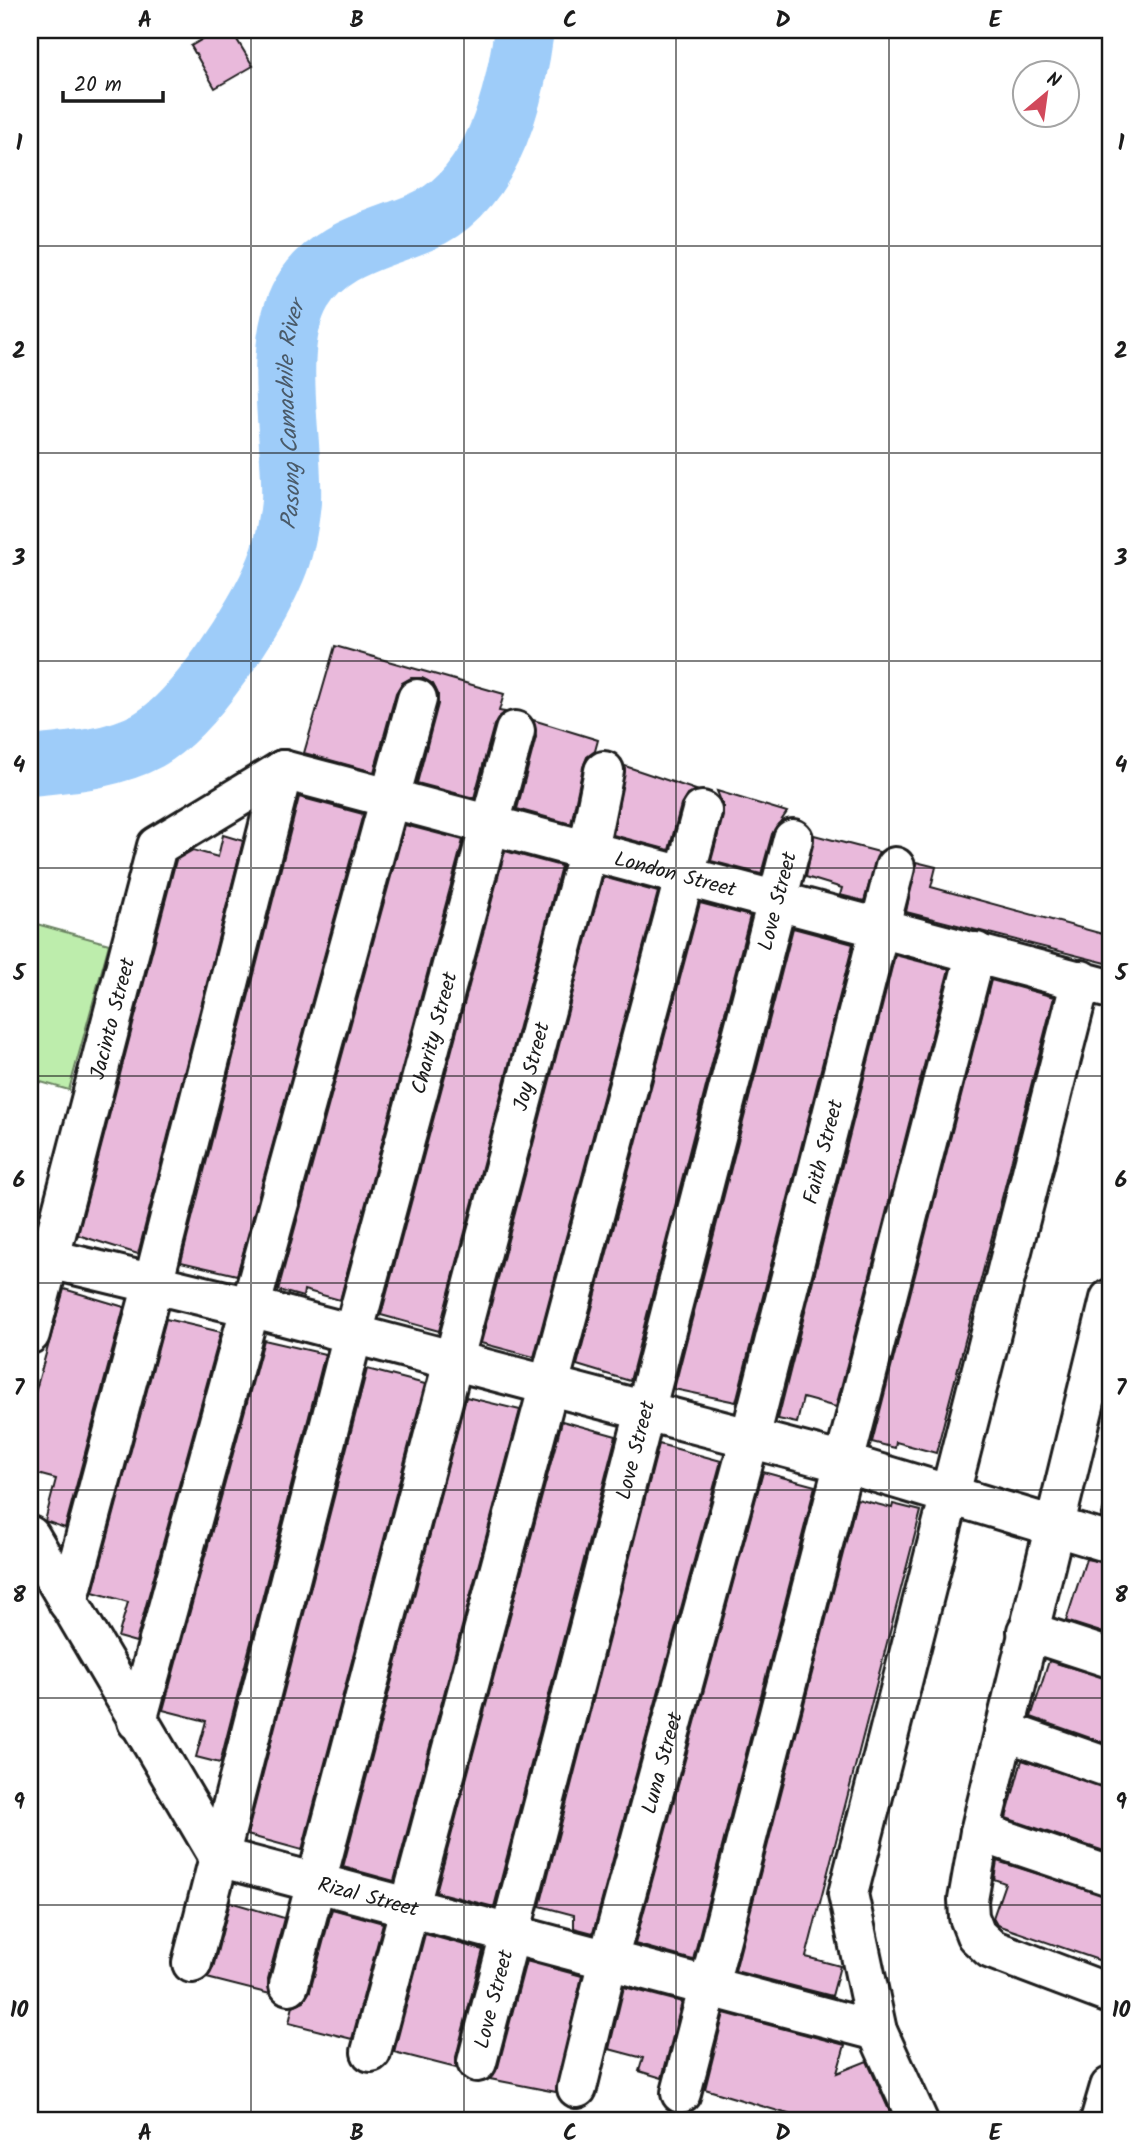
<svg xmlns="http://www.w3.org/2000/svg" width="1140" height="2151" viewBox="0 0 1140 2151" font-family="Kalam,sans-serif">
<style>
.green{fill:#bdedac;stroke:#6c8464;stroke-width:2}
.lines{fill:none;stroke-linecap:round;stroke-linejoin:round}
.river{stroke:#9eccf9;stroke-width:60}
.building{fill:#e9b9db;stroke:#1c1c1c;stroke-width:2}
.street-casing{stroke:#1c1c1c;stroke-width:44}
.street{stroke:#fff;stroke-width:38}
.grid{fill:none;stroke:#1c1c1c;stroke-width:2;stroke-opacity:0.55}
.labels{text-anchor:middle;stroke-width:7;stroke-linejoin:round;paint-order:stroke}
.street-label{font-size:21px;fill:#1c1c1c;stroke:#fff}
.water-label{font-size:23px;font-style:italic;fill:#4a5a69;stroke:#fff}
.neatline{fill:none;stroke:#1c1c1c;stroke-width:2.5}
.grid-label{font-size:23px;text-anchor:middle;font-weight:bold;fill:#1c1c1c}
</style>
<rect width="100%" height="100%" fill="#fff"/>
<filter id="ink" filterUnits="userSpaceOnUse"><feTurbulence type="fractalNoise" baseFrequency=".0143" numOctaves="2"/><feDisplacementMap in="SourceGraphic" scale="14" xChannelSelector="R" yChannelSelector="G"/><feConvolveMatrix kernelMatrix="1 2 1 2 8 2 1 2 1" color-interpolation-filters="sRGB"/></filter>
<g filter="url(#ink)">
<path class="green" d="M33,923L109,944L69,1090L30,1079V933Z"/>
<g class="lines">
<path class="river" id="s1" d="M30,766C69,762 113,759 148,740C194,714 256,618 276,569C284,550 289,522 291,502C294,439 270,348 302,293C329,248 376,241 421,222C492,192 515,98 524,30"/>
</g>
<g class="building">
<path d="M218,30H231L253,66L215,88L191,46Z"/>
<path d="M335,646L504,694L499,711L505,712L494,725L474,798L417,783L438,704V694L433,684L422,678H411L402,683L396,693L374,772L304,753Z"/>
<path d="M533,720L598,740L595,751L587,757L583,767L571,824L517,809L536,737Z"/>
<path d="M625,766L696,790L687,795L681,805L669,850L613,835Z"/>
<path d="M717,791L787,812L772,834L761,874L711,861L723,816V806Z"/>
<path d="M299,797L363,814L237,1275L181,1262Z"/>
<path d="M405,825L463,840L340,1300L304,1290L303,1297L278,1290Z"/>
<path d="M223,835L243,841L138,1254L78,1235L176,860L193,850L218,857Z"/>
<path d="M814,835L879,852L864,901L840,895L842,888L806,877Z"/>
<path d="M505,851L561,866L439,1331L381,1315Z"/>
<path d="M916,862L936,867L931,887L1110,936V964L906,912Z"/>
<path d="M603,877L658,892L534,1357L481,1343Z"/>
<path d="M700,903L750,916L630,1381L577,1365Z"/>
<path d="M793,928L853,944L736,1402L674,1389Z"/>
<path d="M895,955L949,969L836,1407L803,1398L797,1423L778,1419Z"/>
<path d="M991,980L1054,997L936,1453L896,1442L895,1448L872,1442Z"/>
<path d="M64,1289L124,1307L65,1528L45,1521L56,1479L30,1472V1411Z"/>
<path d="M166,1319L221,1332L136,1642L118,1637L128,1602L93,1592Z"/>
<path d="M264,1340L325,1354L220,1763L196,1757L206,1721L163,1710Z"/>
<path d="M367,1369L425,1384L302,1850L247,1835Z"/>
<path d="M466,1397L520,1410L394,1881L343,1867Z"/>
<path d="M562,1421L616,1436L494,1907L436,1892Z"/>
<path d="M659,1444L721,1461L593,1933L574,1928V1915L540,1906Z"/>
<path d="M763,1472L815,1486L693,1960L635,1944Z"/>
<path d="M857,1499L892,1508L893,1504L921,1511L806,1957L840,1966L832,1996L735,1971Z"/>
<path d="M1106,1502H1110V1520L1101,1517Z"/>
<path d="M1086,1559L1110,1564V1635L1066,1621Z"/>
<path d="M1049,1661L1110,1679V1745L1031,1717Z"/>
<path d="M1022,1760L1110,1789V1853L1006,1818Z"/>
<path d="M997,1861L1110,1897V1964L997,1925L993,1918L1005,1883L994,1879Z"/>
<path d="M230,1902L284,1918L268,1979L270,1994L207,1978L213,1968Z"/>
<path d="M332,1909L383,1923L352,2039L289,2023L293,2006L304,2001L310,1991Z"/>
<path d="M425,1934L483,1950L456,2057V2068L394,2052Z"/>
<path d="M526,1961L582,1976L556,2092L490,2079L498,2067Z"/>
<path d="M624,1987L682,2002L662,2078L639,2071L643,2058L609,2049Z"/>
<path d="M724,2013L845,2045L837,2073L867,2061L894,2121H794L795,2116L705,2089Z"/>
</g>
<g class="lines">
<g class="street-casing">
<g id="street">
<path id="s2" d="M283,770L1110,989"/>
<path d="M50,1259L250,1307L844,1463L1110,1543"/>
<path d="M1110,1299L980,1832L968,1900L969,1917L976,1935L991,1949L1110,1994"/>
<path id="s3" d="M30,1334L157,846L283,770"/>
<path id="s4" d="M30,1536L219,1857L877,2031"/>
<path d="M68,1602L153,1284L283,770"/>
<path d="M1027,1631L1110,1658"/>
<path d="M137,1721L417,699"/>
<path d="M1004,1731L1110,1768"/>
<path d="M980,1832L1110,1876"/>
<path id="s5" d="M192,1963L353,1334L515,731"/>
<path id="s6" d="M289,1985L588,850L604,771"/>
<path d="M371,2052L702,811"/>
<path id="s7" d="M477,2062L793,839"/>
<path id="s8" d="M577,2088L608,1960L750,1438L895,867"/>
<path d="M681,2093L976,952"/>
<path d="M918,2121L877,2031L848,1894L1081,980"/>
<path d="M1100,2121L1110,2087"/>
</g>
</g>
<use href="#street" class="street"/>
</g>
</g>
<path class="grid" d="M251,30V2121M464,30V2121M676,30V2121M889,30V2121M30,246H1110M30,453H1110M30,661H1110M30,868H1110M30,1076H1110M30,1283H1110M30,1490H1110M30,1698H1110M30,1905H1110"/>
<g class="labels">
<g class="street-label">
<text dy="7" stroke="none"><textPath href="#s2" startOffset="406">London Street</textPath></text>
<text dy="7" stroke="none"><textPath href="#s7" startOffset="1199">Love Street</textPath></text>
<text dy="7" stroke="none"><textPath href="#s3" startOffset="326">Jacinto Street</textPath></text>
<text dy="7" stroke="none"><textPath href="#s5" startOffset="961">Charity Street</textPath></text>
<text dy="7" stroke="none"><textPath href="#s6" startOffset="950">Joy Street</textPath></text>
<text dy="7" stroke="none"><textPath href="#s8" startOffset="968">Faith Street</textPath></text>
<text dy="7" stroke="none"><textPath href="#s7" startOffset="632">Love Street</textPath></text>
<text dy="7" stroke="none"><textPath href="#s8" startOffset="336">Luna Street</textPath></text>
<text dy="7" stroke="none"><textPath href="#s4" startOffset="527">Rizal Street</textPath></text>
<text dy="7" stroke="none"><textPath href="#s7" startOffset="65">Love Street</textPath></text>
</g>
<g class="water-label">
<text dy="8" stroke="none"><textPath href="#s1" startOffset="494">Pasong Camachile River</textPath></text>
</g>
</g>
<rect width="1140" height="2151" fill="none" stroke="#fff" stroke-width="77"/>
<g transform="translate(1046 94) rotate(29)"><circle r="33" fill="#ffffff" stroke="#a4a4a4" stroke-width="2"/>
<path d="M0-5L12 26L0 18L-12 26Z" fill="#d1495b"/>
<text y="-10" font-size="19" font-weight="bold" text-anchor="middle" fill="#1c1c1c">N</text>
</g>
<path d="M63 91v10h100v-10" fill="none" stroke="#1c1c1c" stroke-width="3.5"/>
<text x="74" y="91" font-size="21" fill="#1c1c1c" stroke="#ffffff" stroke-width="5" paint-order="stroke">20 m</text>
<rect x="38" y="38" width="1064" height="2074" class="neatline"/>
<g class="grid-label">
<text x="145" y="27">A</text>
<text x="357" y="27">B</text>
<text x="570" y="27">C</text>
<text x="783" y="27">D</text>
<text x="995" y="27">E</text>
<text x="19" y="150">1</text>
<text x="1121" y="150">1</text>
<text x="19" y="358">2</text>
<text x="1121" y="358">2</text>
<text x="19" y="565">3</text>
<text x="1121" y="565">3</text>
<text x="19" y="772">4</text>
<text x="1121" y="772">4</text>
<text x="19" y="980">5</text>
<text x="1121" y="980">5</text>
<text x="19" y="1187">6</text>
<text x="1121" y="1187">6</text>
<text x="19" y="1395">7</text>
<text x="1121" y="1395">7</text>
<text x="19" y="1602">8</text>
<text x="1121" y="1602">8</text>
<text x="19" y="1809">9</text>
<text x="1121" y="1809">9</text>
<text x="19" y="2017">10</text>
<text x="1121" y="2017">10</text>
<text x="145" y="2140">A</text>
<text x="357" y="2140">B</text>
<text x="570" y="2140">C</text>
<text x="783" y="2140">D</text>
<text x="995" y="2140">E</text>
</g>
</svg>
